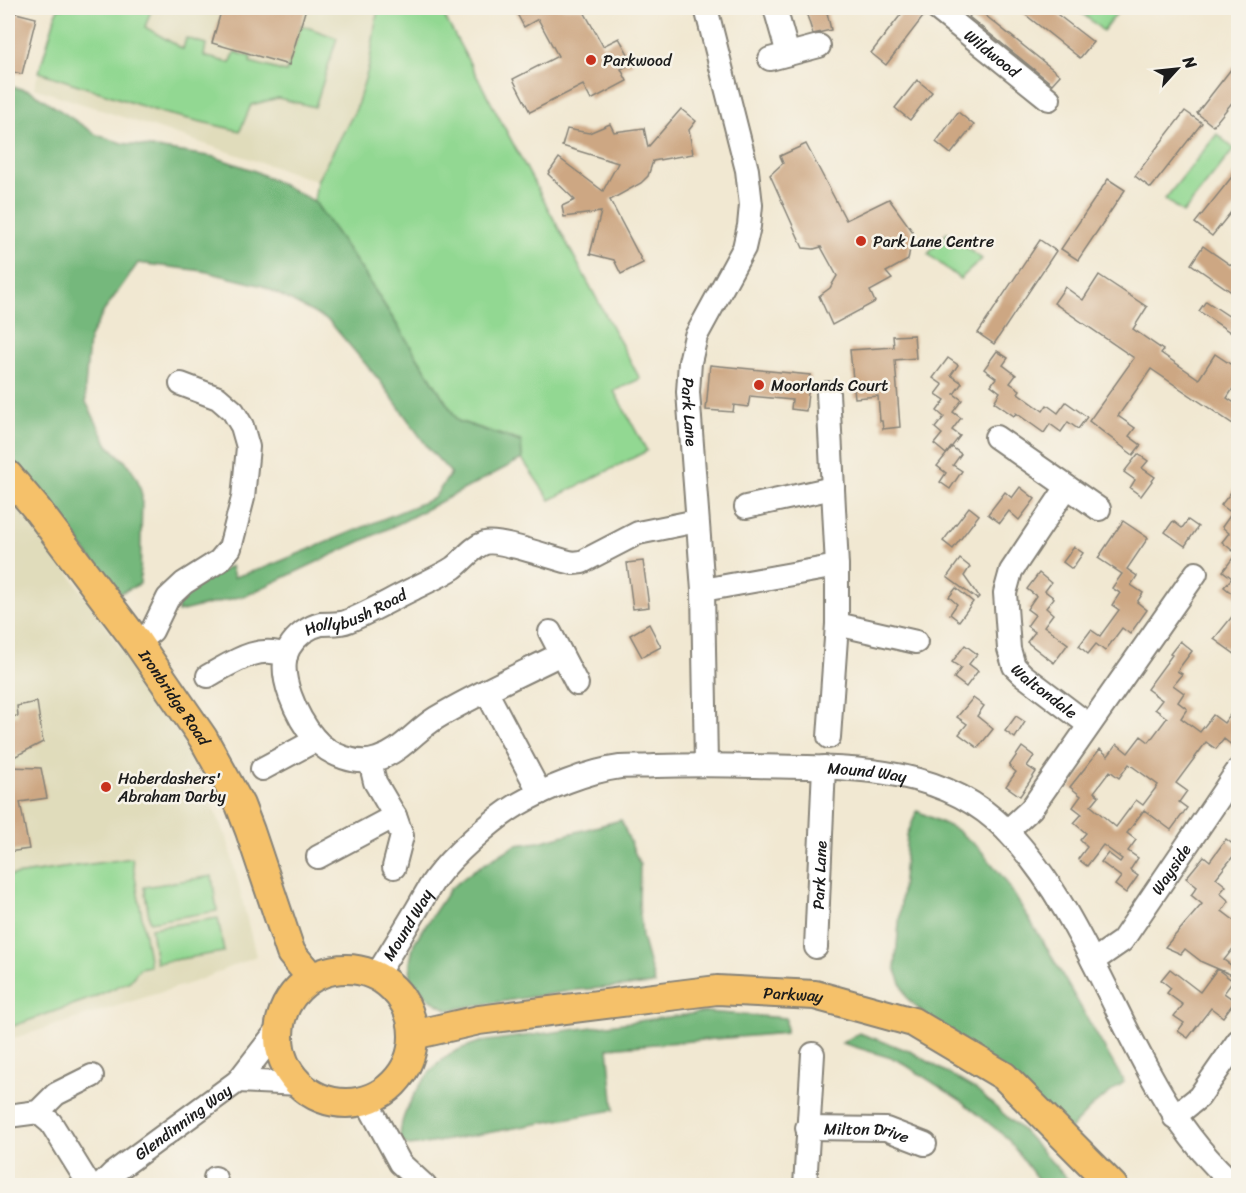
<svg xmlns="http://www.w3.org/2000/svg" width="1246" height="1193" viewBox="0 0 1246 1193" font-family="Sriracha,sans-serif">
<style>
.built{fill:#e0dcbb}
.green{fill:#92d892;stroke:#577a57;stroke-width:1.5}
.forest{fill:#75b87c;stroke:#486a4c;stroke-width:1.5}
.building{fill:#cda783;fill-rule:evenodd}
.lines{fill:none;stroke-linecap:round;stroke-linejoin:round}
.minor-casing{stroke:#868277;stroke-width:26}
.major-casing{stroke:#868277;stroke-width:32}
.minor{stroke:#fff;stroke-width:22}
.major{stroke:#f5c16b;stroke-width:28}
.poi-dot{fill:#c8321e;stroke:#f7f3e8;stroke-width:2}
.labels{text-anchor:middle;stroke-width:5;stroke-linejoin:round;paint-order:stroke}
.street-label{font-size:16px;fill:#1c1c1c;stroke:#f7f3e8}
.poi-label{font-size:16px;fill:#1c1c1c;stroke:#f7f3e8;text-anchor:start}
</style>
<rect width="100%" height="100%" fill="#f7f3e8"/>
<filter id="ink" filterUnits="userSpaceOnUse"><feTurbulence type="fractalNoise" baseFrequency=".0167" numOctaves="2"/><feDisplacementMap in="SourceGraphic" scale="12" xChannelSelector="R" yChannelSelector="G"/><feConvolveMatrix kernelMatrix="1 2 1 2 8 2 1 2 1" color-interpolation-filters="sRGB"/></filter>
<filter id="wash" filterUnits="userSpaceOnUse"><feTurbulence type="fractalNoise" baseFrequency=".008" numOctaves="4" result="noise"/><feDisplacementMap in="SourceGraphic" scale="24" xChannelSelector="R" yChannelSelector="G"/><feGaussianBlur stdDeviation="1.35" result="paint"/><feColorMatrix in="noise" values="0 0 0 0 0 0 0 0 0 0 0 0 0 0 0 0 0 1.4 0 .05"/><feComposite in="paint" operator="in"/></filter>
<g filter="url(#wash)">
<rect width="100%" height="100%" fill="#f1e8d2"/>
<g class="built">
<path d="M58,8H378L369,66L356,109L317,181L34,88Z"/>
<path d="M8,498L45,538L181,736L227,838L256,956L197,981L8,1040Z"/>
</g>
<g class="green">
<path d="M58,8H152L145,27L183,49L186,38L206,44L204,56L230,63L235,52L251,57L250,62L286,72L301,25L337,38L315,107L278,98L251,105L240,131L163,113L39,72Z"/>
<path d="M378,8H440L640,379L614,391L647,451L550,500L522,459L521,441L458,421L364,273L314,201L317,181L356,109L369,66Z"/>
<path d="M1076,8H1121L1103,31Z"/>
<path d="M1217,134L1234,149L1183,213L1165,199Z"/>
<path d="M947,233L982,259L960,279L928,254Z"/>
<path d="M132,858L150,966L140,968L130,981L92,998L8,1028V876Z"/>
<path d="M212,876L217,911L150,922L144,887Z"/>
<path d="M218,918L224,952L156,963L151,928Z"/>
</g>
<g class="forest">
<path d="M8,86L31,91L97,135L122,143L215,157L255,171L314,201L364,273L458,421L521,442L522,459L402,522L247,595L178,612V601L191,589L231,566L234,577L264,568L434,498L451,473L429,449L380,381L329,321L263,286L203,271L138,263L104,311L89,339L85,389L86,402L108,445L130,466L138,481L142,495L140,584L118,594L51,506L8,456Z"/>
<path d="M917,811L955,829L979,848L1005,880L1045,945L1124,1082L1095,1104L1069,1130L928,1018L907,998L895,968L907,835Z"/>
<path d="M621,820L640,865L639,901L642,937L655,984L576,990L448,1010L429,999L411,979L410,962L414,943L450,889L474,870L516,845L539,842Z"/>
<path d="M706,1012L786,1018V1033L608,1048L614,1110L426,1144L409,1146L401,1141C396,1116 426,1071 446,1057C456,1049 468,1046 480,1042Z"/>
<path d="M859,1033L912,1052L975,1089L1022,1130L1073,1185H1042L1007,1138L960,1100L898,1060L842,1043Z"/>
</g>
<g id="blocks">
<g class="building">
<path d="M222,8H306L289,65L212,43Z"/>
<path d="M514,8H582L603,46L619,38L633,63L621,69L627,81L591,100L583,85L530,112L513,79L558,56L538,19L524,27Z"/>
<path d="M807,8H826L831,30L813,34L806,12L808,11Z"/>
<path d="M906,8H911L923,17L886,65L871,53Z"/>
<path d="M976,8L1060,75L1052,84L969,17Z"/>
<path d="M1017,8H1049L1093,42L1080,58Z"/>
<path d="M12,12L36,18L22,74L8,71V31Z"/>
<path d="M1239,59V94L1213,126L1197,113Z"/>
<path d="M917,80L932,92L910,120L895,108Z"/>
<path d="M681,109L696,121L689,130L693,154L653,161L648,176L641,183L610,200L643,263L621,274L614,260L590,254L601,212L564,217L562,206L575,200L548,174L559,158L603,191L618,163L562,146L567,129L589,133L610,124L614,132L644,128L648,147Z"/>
<path d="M1185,111L1202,123L1151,188L1135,176Z"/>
<path d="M958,112L974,125L951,154L936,142Z"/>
<path d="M806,144L846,220L889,199L913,232L908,260L886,272L892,279L870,291L875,302L832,325L819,296L830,288L837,276L821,247L814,249L803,248L770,175L783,163L780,156Z"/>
<path d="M1239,168V202L1212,236L1195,223Z"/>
<path d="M1108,179L1125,190L1078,260L1061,249Z"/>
<path d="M1040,240L1056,251L994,344L978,333Z"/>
<path d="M1203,246L1239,271V297L1191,264Z"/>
<path d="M1099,275L1147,307L1133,329L1163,350L1161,353L1199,379L1215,354L1239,370V379L1227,398L1239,406V428L1151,369L1118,416L1135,428L1129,436L1141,445L1133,455L1089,421L1134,358L1054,303L1065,287L1083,300Z"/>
<path d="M1206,301L1239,323V338L1199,311Z"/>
<path d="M914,335L916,358L895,360L900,427L883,429L882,421H880L878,396L855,398L850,350L894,347L893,336Z"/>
<path d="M997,351L1008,358L1003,365L1016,375L1010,383L1020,390L1018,393L1043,411L1047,405L1058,413L1066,402L1087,417L1078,429L1068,422L1061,432L1050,424L1044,433L1016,413L1014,416L994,402L1000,392L991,385L996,378L984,369Z"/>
<path d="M948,358L958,365L951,375L962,383L954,394L962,400L953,412L961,418L952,430L960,436L946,454L934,444L942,434L935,428L944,417L937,411L945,400L936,394L943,385L933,378Z"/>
<path d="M710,365L810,375L806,411L791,409L792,400L750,396L748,407L734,405L733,412L706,410Z"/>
<path d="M952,447L961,454L953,465L962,471L950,489L940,482L946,473L937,466Z"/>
<path d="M1138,454L1148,461L1142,468L1155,477L1141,496L1130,488L1135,480L1124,472Z"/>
<path d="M1239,482V544L1233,551L1222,542L1229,533L1222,527L1232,513L1221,505Z"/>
<path d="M1020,487L1035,499L1019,520L1009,511L1000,523L988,514L1005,492L1012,498Z"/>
<path d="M969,507L979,515L953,549L943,541Z"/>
<path d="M1188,520L1198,527L1185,546L1165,532L1173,521L1182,528Z"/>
<path d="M1123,521L1148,538L1127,569L1137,576L1131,585L1143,593L1137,602L1147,610L1130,634L1122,628L1105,651L1096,644L1088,654L1079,646L1091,630L1100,636L1119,610L1112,605L1120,593L1112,588L1122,574L1098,558Z"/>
<path d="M1074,547L1083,553L1072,569L1063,562Z"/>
<path d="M1239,550V599L1224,587L1232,578L1223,571Z"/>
<path d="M960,559L970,567L964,576L979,597L977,599L947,577Z"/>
<path d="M643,561L649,607L633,609L627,563Z"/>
<path d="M1039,573L1051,583L1045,591L1054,598L1046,608L1053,614L1044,626L1068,644L1054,663L1027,642L1035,632L1027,626L1035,615L1027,609L1036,596L1027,589Z"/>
<path d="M956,588L973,602L959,621L950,614L957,604L949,597Z"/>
<path d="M1239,608V657L1214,639Z"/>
<path d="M649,624L661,647L642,657L630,635Z"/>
<path d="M1180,641L1192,651L1177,671L1182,674L1173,685L1184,693L1178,702L1187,709L1181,718L1200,732L1213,715L1224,723L1239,703V739L1233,746L1224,739L1216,749L1206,742L1199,752L1176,783L1187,791L1179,802L1187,808L1171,830L1144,810L1127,833L1136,840L1128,851L1138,858L1130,870L1138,876L1126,893L1115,885L1121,877L1101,862L1108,853L1120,862L1122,859L1103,845L1087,866L1078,859L1087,847L1080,840L1086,833L1074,823L1082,814L1073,807L1081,796L1070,787L1100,749L1108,756L1117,744L1128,753L1141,736L1149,742L1167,718L1155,709L1162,700L1147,689L1172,655L1170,654ZM1129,764L1158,785L1143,805L1136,800L1116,827L1091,806L1099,796L1094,792L1110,771L1119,778Z"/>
<path d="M965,645L977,654L969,664L978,671L966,687L954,678L961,668L952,662Z"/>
<path d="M973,698L984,706L977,716L993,729L978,748L959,734L967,724L957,717Z"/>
<path d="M37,702L43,742L8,760V717L18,716L17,706Z"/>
<path d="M1016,716L1025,722L1015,738L1005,731Z"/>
<path d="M1022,747L1034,756L1027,766L1036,772L1020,796L1006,786L1016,772L1009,766Z"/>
<path d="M8,767L41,768L47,798L20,802L29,849L8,852Z"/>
<path d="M1226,839L1239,849L1216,878L1226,886L1220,893L1229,901L1222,911L1239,924V941L1224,960L1239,971V978L1202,962L1185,949L1181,954L1165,947L1202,904L1191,895L1197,887L1186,878L1204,856L1210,861Z"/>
<path d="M1170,969L1200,992L1217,969L1233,981L1224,993L1235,1001L1223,1017L1211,1008L1188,1038L1178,1031L1184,1023L1174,1016L1183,1005L1167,993L1171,988L1161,980Z"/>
</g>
</g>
</g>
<g filter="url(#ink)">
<use href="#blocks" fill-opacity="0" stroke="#868277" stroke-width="1.5"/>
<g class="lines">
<g class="minor-casing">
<g id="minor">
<path id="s1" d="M706,8L747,170L751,205L749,226L744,248L696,336L690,362L688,392L703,590L706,765"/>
<path d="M775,8L788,54"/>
<path id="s2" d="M936,8L1049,99"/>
<path d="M770,59L819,46"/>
<path d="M828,393L837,566V624L829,737"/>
<path d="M996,437L1099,509"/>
<path id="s3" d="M1067,487L1011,571L1005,593L1009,649L1014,666L1023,675L1089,725"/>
<path d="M746,507L833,488"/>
<path d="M703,590L837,566"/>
<path d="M837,624L916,642"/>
<path d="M550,632L577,684"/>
<path d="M137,642L152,631L168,598L184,583L219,561L230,548L243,498L248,447L242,426L233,411L218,398L181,384"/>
<path id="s4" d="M561,654C519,675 476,694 436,718C415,731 401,752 377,759C357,766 329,755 315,739C298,719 275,674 289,648C296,636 308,627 321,624C330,623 339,625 348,621C370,612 392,599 413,589C426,582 441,576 453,568C464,560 472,547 485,543C500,539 555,559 573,563L582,562L638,533L697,521"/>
<path d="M208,676C232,663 259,643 286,656"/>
<path d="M486,691L540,793"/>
<path d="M370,761L375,782L395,816L402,836L394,867"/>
<path d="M262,769L316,740"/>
<path d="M1007,831L1031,809L1196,573"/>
<path d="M318,857L395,816"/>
<path id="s5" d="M816,947L824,767"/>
<path id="s6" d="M1093,961L1122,941L1238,770"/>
<path id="s7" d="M377,974C390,954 402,934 414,914C421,903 427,890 435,879C452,856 492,820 517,805C544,789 589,771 620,767C632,766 644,767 655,766C688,765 721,765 754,766C841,768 940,762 1006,830C1105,933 1129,1093 1236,1186"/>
<path d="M238,1081L301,1084"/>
<path d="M367,1102L400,1163L425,1186"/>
<path d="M38,1112L51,1123L90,1186"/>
<path d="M8,1116L38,1112L56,1094L92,1076"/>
<path d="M1174,1117L1199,1097L1238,1041"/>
<path id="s8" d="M807,1128L886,1129L925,1144"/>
<path d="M215,1178L217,1186"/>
<path id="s9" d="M100,1186L113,1173L238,1081L279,1028"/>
<path d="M805,1186L813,1054"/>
</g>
</g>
<g class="major-casing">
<g id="major">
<path id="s10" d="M8,475L36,508L137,642L203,738L240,805L250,831L291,953L311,977"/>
<circle cx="346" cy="1036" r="67"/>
<path id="s11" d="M413,1035L479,1020L717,990L815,995L913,1022L1004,1076L1113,1186"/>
</g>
</g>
<use href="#minor" class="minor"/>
<use href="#major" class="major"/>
</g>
</g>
<g class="poi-dot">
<circle cx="591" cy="60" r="6"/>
<circle cx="861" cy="241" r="6"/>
<circle cx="759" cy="385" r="6"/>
<circle cx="106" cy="787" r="6"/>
</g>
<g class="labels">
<g class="street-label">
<text dy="6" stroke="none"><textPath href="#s2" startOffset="72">Wildwood</textPath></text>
<text dy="6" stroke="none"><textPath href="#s1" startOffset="423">Park Lane</textPath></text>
<text dy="6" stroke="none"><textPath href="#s4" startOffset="458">Hollybush Road</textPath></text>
<text dy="6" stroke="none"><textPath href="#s3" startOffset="237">Waltondale</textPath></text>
<text dy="6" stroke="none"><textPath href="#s10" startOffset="278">Ironbridge Road</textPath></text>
<text dy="6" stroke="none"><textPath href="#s7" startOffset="580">Mound Way</textPath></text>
<text dy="6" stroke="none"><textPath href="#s6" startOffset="122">Wayside</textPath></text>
<text dy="6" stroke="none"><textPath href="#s5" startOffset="72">Park Lane</textPath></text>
<text dy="6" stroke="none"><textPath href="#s7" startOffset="58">Mound Way</textPath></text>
<text dy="6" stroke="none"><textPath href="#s11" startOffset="384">Parkway</textPath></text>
<text dy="6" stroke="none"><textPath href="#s9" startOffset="105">Glendinning Way</textPath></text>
<text dy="6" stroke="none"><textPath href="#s8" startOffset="60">Milton Drive</textPath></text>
</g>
<g class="poi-label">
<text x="603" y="66">Parkwood</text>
<text x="873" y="247">Park Lane Centre</text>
<text x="771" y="391">Moorlands Court</text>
<text x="118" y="784">Haberdashers'<tspan x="118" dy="18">Abraham Darby</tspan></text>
</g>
</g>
<rect width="1246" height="1193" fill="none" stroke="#f7f3e8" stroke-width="30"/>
<g transform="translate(1177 69) rotate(63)" stroke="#f7f3e8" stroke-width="4.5" paint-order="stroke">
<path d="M0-4.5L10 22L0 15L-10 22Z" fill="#1c1c1c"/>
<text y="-9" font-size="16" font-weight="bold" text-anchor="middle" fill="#1c1c1c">N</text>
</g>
</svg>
